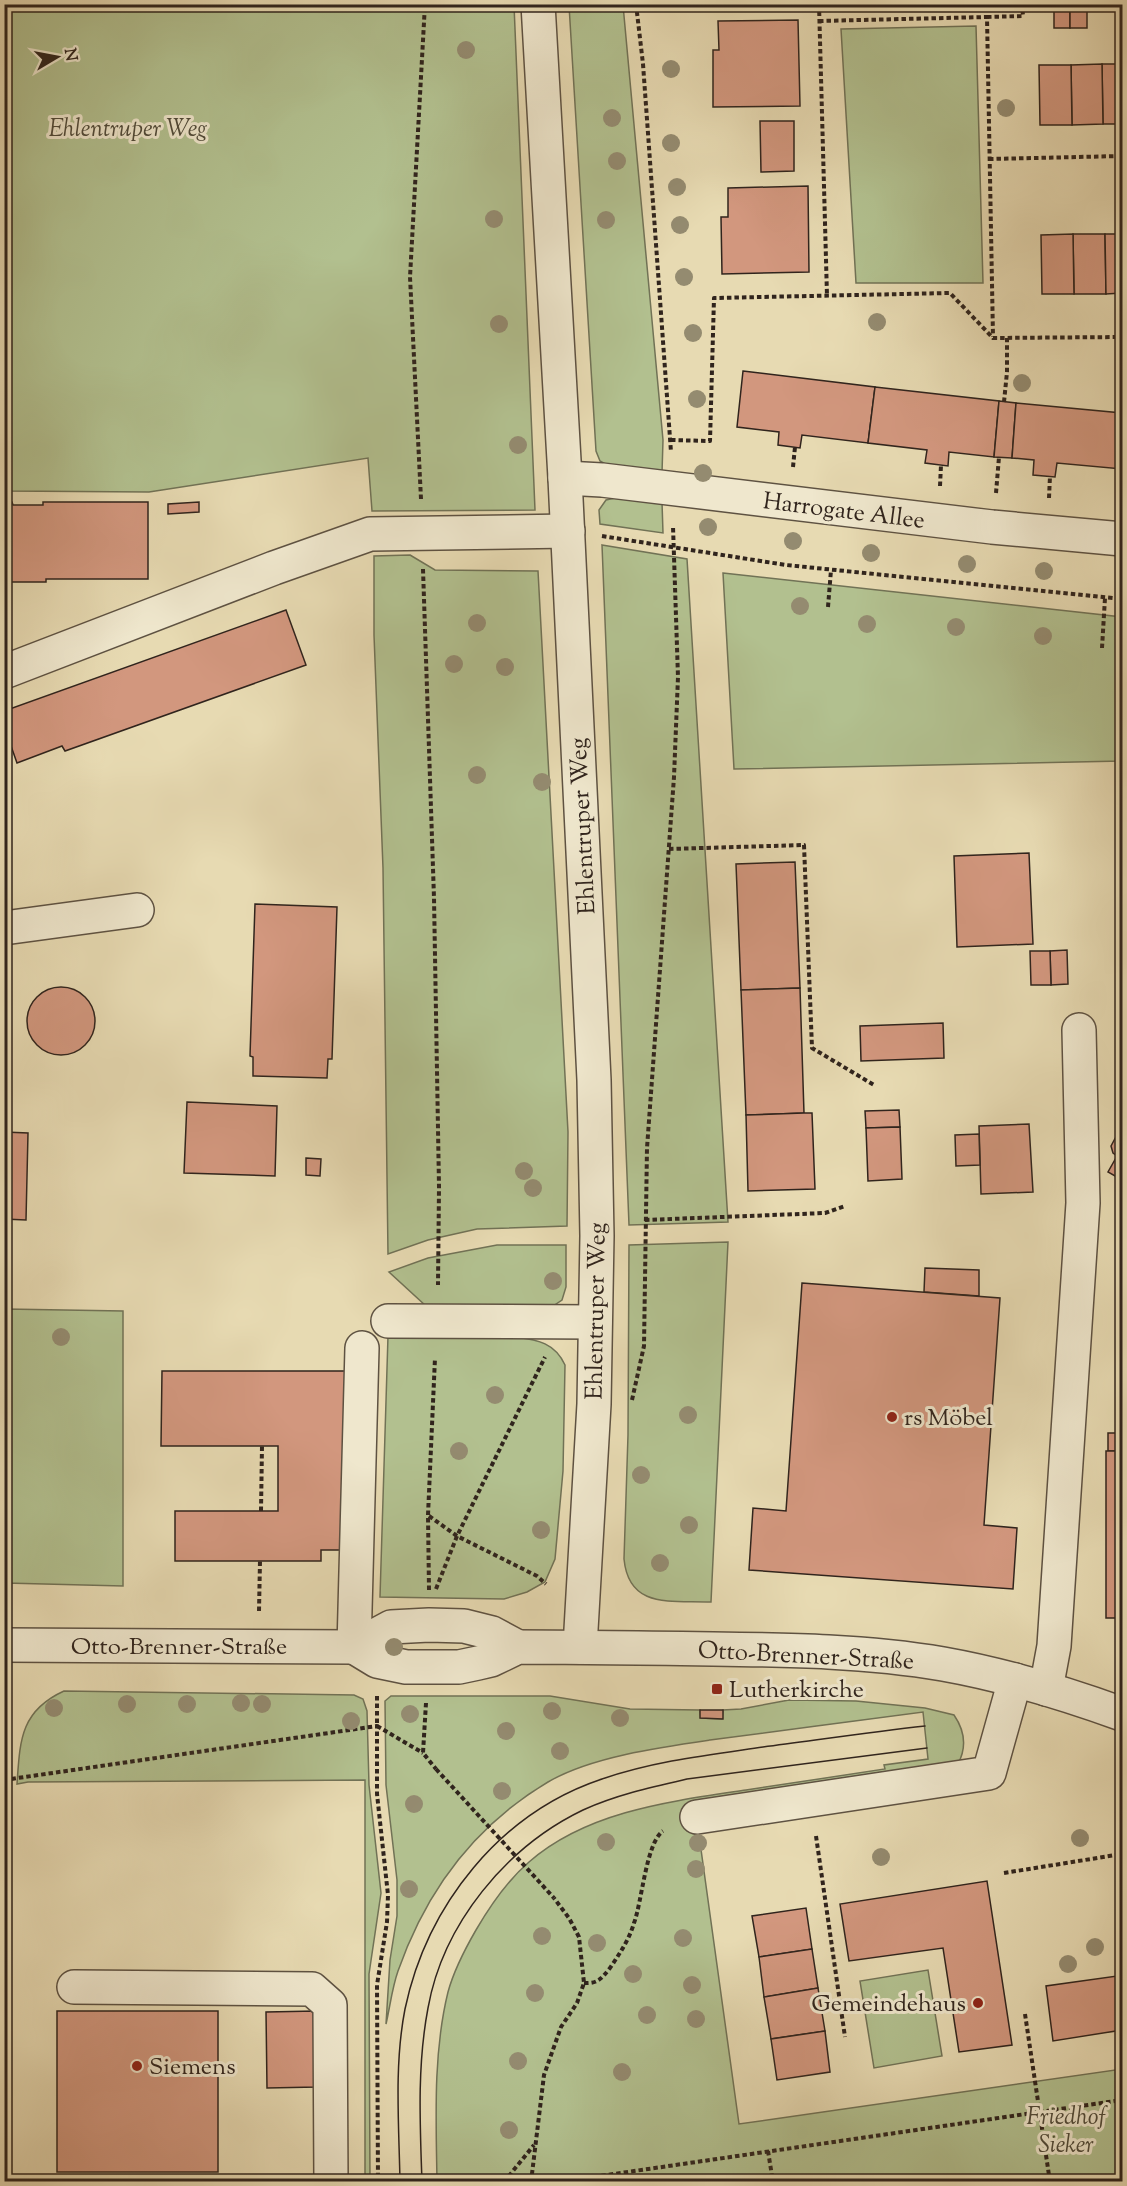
<svg xmlns="http://www.w3.org/2000/svg" width="1127" height="2186" viewBox="0 0 1127 2186" font-family="'Sorts Mill Goudy',serif">
<style>
.green{fill:#b2c08f;stroke:#717256;stroke-width:1.5}
.building{fill:#d2977e;stroke:#30241d;stroke-width:1.5}
.lines{fill:none;stroke-linecap:round;stroke-linejoin:round}
.minor-casing{stroke:#5e5242;stroke-width:36}
.path{stroke:#30241d;stroke-width:4;stroke-dasharray:4.5 3;stroke-linecap:butt}
.minor{stroke:#efe7cd;stroke-width:33}
.tram{stroke:#30241d;stroke-width:1.5}
.path-bridge{stroke:#30241d;stroke-width:4;stroke-dasharray:4.5 3;stroke-linecap:butt}
.tree{fill:#948b70}
.poi-dot{fill:#8f2418;stroke:#efe7cd;stroke-width:2}
.labels{text-anchor:middle;stroke-width:6;stroke-linejoin:round;paint-order:stroke}
.park-label{font-size:24px;font-style:italic;fill:#504b3a;stroke:#efe7cd}
.street-label{font-size:24px;fill:#30241d;stroke:#efe7cd}
.poi-label{font-size:24px;fill:#30241d;stroke:#efe7cd;text-anchor:start}
</style>
<rect width="100%" height="100%" fill="#e7dab2"/>
<filter id="stains"><feTurbulence type="fractalNoise" baseFrequency=".00333" numOctaves="4"/><feColorMatrix values="0 0 0 0 .2 0 0 0 0 .09 0 0 0 0 .02 0 0 0 .5 -.17"/></filter>
<radialGradient id="worn" r=".72"><stop offset=".6" stop-color="#630" stop-opacity="0"/><stop offset="1" stop-color="#630" stop-opacity=".3"/></radialGradient>
<g class="green">
<path d="M4,5H514L535,510L372,511L368,458L149,492L5,491Z"/>
<path d="M569,5H623L663,440L662,473L607,465L600,461L596,451Z"/>
<path d="M976,26L983,283H856L841,29Z"/>
<path d="M615,498L662,502L663,533L600,524L599,510L606,500Z"/>
<path d="M602,545L687,559L728,1222L629,1225Z"/>
<path d="M410,555L435,570L538,571L568,1132L567,1226L477,1229L428,1240L388,1254L383,868L374,635V556Z"/>
<path d="M723,573L1122,617V761L734,769Z"/>
<path d="M728,1242L711,1602C672,1600 629,1610 624,1559L628,1435L629,1245Z"/>
<path d="M497,1245H566V1287L562,1300L553,1306H426L389,1272L428,1258Z"/>
<path d="M5,1309L123,1311V1586L5,1583Z"/>
<path d="M388,1336L516,1337C538,1340 555,1343 565,1365L563,1471L555,1559L545,1582L527,1592L504,1599L380,1597Z"/>
<path d="M64,1691L354,1695L363,1699L367,1711L369,1785L381,1893L369,1974L370,2181H365V1780L28,1782L17,1784C20,1741 20,1711 64,1691Z"/>
<path d="M391,1696H550L630,1709L700,1710L701,1718L722,1719L723,1710L741,1709L789,1700L856,1701L925,1708L954,1715C965,1731 967,1747 958,1764L695,1806L739,2124L1122,2069V2181H437C436,2119 433,2053 448,1992C454,1970 465,1949 476,1930C490,1906 508,1880 529,1862C587,1811 672,1801 746,1790C792,1783 838,1776 885,1769L884,1765L928,1759L923,1712C852,1722 781,1730 710,1740C661,1747 590,1757 548,1782C474,1826 426,1891 398,1971C392,1988 390,2007 386,2024L390,1960L397,1916V1880L386,1785L385,1701Z"/>
<path d="M928,1970L942,2056L874,2068L860,1981Z"/>
</g>
<g class="building">
<rect x="1054" y="4" width="16" height="24"/>
<rect x="1070" y="4" width="17" height="24"/>
<path d="M798,20L800,106L713,107V50H719L718,21Z"/>
<path d="M1102,64H1122V124H1103Z"/>
<path d="M1102,64L1103,124L1072,125L1071,65Z"/>
<path d="M1039,65H1071L1072,125H1040Z"/>
<path d="M760,121H794V171L761,172Z"/>
<path d="M808,186L809,272L722,274L721,217H728V188Z"/>
<path d="M1073,234H1105L1106,294H1074Z"/>
<path d="M1073,234L1074,294H1042L1041,235Z"/>
<path d="M1105,234H1122V293L1106,294Z"/>
<path d="M743,371L875,387L868,443L802,435L800,448L778,445L779,432L737,427Z"/>
<path d="M875,387L999,401L994,457L949,452L948,466L925,463L927,450L868,443Z"/>
<path d="M999,401L1016,403L1012,458L994,457Z"/>
<path d="M1016,403L1122,413V469L1057,463L1055,477L1033,475L1034,460L1012,458Z"/>
<path d="M4,502H12L13,505H43V502H148V579H46V582H9V579H4Z"/>
<path d="M199,502V512L168,514V504Z"/>
<path d="M286,610L306,665L65,751L62,746L17,763L4,726V711Z"/>
<path d="M1029,853L1033,944L957,947L954,856Z"/>
<path d="M795,862L800,988L741,990L736,864Z"/>
<path d="M255,904L337,907L332,1059H328L327,1078L253,1076V1057L250,1056Z"/>
<path d="M1067,950L1068,984L1051,985L1050,951Z"/>
<path d="M1030,951H1050L1051,985H1031Z"/>
<circle cx="61" cy="1021" r="34"/>
<path d="M800,988L804,1113L746,1115L741,990Z"/>
<path d="M943,1023L944,1058L861,1061L860,1026Z"/>
<path d="M187,1102L277,1106L275,1176L184,1173Z"/>
<path d="M899,1110L900,1127L866,1128L865,1111Z"/>
<path d="M804,1113H812L815,1189L748,1191L746,1115Z"/>
<path d="M1029,1124L1033,1192L981,1194L979,1126Z"/>
<path d="M900,1127L902,1179L868,1181L866,1128Z"/>
<path d="M4,1132L28,1133L26,1220L4,1219Z"/>
<path d="M979,1134L980,1165L956,1166L955,1135Z"/>
<path d="M1122,1134V1180L1108,1172L1117,1156L1113,1153L1111,1146L1117,1135Z"/>
<path d="M306,1158L321,1159L320,1176L306,1175Z"/>
<path d="M925,1268L979,1270V1296L924,1292Z"/>
<path d="M802,1283L1000,1298L984,1525L1017,1528L1013,1589L749,1570L753,1508L786,1511Z"/>
<path d="M162,1371H349V1550H321V1561H175V1511H278V1446H161Z"/>
<rect x="1108" y="1433" width="14" height="18"/>
<rect x="1106" y="1451" width="16" height="167"/>
<path d="M700,1710H723V1719L700,1718Z"/>
<path d="M987,1881L1012,2045L959,2052L943,1948L849,1961L840,1904Z"/>
<path d="M806,1908L812,1949L759,1957L752,1916Z"/>
<path d="M812,1949L818,1988L764,1997L759,1957Z"/>
<path d="M1117,1976L1122,2030L1053,2041L1046,1986Z"/>
<path d="M818,1988L825,2031L771,2039L764,1997Z"/>
<rect x="57" y="2011" width="161" height="161"/>
<path d="M316,2011L317,2087L267,2088L266,2012Z"/>
<path d="M825,2031L830,2072L777,2080L771,2039Z"/>
</g>
<g class="lines">
<g class="minor-casing">
<g id="minor">
<path d="M538,4L565,478L594,1080L597,1236L594,1404L580,1647"/>
<path d="M565,478L602,480L992,527L1122,539"/>
<path d="M4,672L274,568L370,534L568,531"/>
<path d="M4,928L137,910"/>
<path d="M388,1321L595,1322"/>
<path d="M4,1645L354,1647L391,1627L429,1625L464,1626L492,1633L518,1647"/>
<path d="M354,1647L377,1661L406,1667H459L478,1663L491,1660L518,1647C583,1647 648,1648 713,1649C790,1650 867,1651 943,1664C1005,1675 1064,1693 1122,1714"/>
<path d="M354,1647L362,1348"/>
<path d="M1046,1689L1054,1646L1083,1203L1079,1030"/>
<path d="M697,1817L989,1773L1015,1680"/>
<path d="M74,1987L312,1989L330,2005L331,2182"/>
</g>
</g>
<g class="path">
<path d="M636,4L643,64L671,452"/>
<path d="M819,4L827,296"/>
<path d="M987,17L1023,16L1022,4"/>
<path d="M819,21L987,17L993,337"/>
<path d="M989,159L1122,156"/>
<path d="M1004,402L1007,372V338"/>
<path d="M671,440L710,441L714,298L950,293L993,338L1122,337"/>
<path d="M793,467L795,447"/>
<path d="M940,486L941,465"/>
<path d="M996,493L999,457"/>
<path d="M1049,498L1050,476"/>
<path d="M421,499L410,277L425,4"/>
<path d="M602,536L786,565L1122,599"/>
<path d="M423,569L434,898L439,1187L438,1285"/>
<path d="M828,607L831,570"/>
<path d="M1102,648L1105,598"/>
<path d="M669,849L804,845L812,1048L874,1085"/>
<path d="M645,1220L825,1213L845,1206"/>
<path d="M632,1400L644,1346L647,1148L674,777L678,677L673,526"/>
<path d="M261,1511L262,1446"/>
<path d="M429,1516L457,1536L537,1576L546,1584"/>
<path d="M436,1589L457,1536L545,1357"/>
<path d="M429,1590L428,1515L435,1358"/>
<path d="M259,1611L260,1561"/>
<path d="M377,1696V1726L423,1753"/>
<path d="M426,1703L423,1753L436,1769"/>
<path d="M4,1780L377,1726V1794L388,1895L387,1922L377,1985L378,2182"/>
<path d="M816,1836L845,2037"/>
<path d="M1004,1873L1122,1854"/>
<path d="M584,1983C598,1984 602,1978 610,1968C620,1953 629,1940 634,1923C642,1902 646,1843 663,1831"/>
<path d="M1025,2014L1050,2182"/>
<path d="M768,2151L773,2182"/>
<path d="M504,2182L534,2145"/>
<path d="M531,2182L544,2075L561,2027L577,2003L584,1983L579,1937L569,1918L554,1898"/>
<path d="M601,2182L600,2176L1122,2100"/>
</g>
<use href="#minor" class="minor"/>
<g class="tram">
<path d="M400,2182C399,2125 394,2065 405,2009C427,1905 500,1813 602,1779C655,1761 708,1755 763,1747C817,1740 871,1732 925,1726"/>
<path d="M422,2182C420,2124 417,2066 428,2008C443,1924 506,1847 583,1810C616,1795 652,1787 687,1779L927,1748"/>
</g>
<path class="path-bridge" d="M436,1769L554,1898"/>
</g>
<g class="tree">
<circle cx="466" cy="50" r="9"/>
<circle cx="671" cy="69" r="9"/>
<circle cx="1006" cy="108" r="9"/>
<circle cx="612" cy="118" r="9"/>
<circle cx="671" cy="143" r="9"/>
<circle cx="617" cy="161" r="9"/>
<circle cx="677" cy="187" r="9"/>
<circle cx="494" cy="219" r="9"/>
<circle cx="606" cy="220" r="9"/>
<circle cx="680" cy="225" r="9"/>
<circle cx="684" cy="277" r="9"/>
<circle cx="877" cy="322" r="9"/>
<circle cx="499" cy="324" r="9"/>
<circle cx="693" cy="333" r="9"/>
<circle cx="1022" cy="383" r="9"/>
<circle cx="697" cy="399" r="9"/>
<circle cx="518" cy="445" r="9"/>
<circle cx="703" cy="473" r="9"/>
<circle cx="708" cy="527" r="9"/>
<circle cx="793" cy="541" r="9"/>
<circle cx="871" cy="553" r="9"/>
<circle cx="967" cy="564" r="9"/>
<circle cx="1044" cy="571" r="9"/>
<circle cx="800" cy="606" r="9"/>
<circle cx="477" cy="623" r="9"/>
<circle cx="867" cy="624" r="9"/>
<circle cx="956" cy="627" r="9"/>
<circle cx="1043" cy="636" r="9"/>
<circle cx="454" cy="664" r="9"/>
<circle cx="505" cy="667" r="9"/>
<circle cx="477" cy="775" r="9"/>
<circle cx="542" cy="782" r="9"/>
<circle cx="524" cy="1171" r="9"/>
<circle cx="533" cy="1188" r="9"/>
<circle cx="553" cy="1281" r="9"/>
<circle cx="61" cy="1337" r="9"/>
<circle cx="495" cy="1395" r="9"/>
<circle cx="688" cy="1415" r="9"/>
<circle cx="459" cy="1451" r="9"/>
<circle cx="641" cy="1475" r="9"/>
<circle cx="689" cy="1525" r="9"/>
<circle cx="541" cy="1530" r="9"/>
<circle cx="660" cy="1563" r="9"/>
<circle cx="394" cy="1647" r="9"/>
<circle cx="241" cy="1703" r="9"/>
<circle cx="127" cy="1704" r="9"/>
<circle cx="187" cy="1704" r="9"/>
<circle cx="262" cy="1704" r="9"/>
<circle cx="54" cy="1708" r="9"/>
<circle cx="552" cy="1711" r="9"/>
<circle cx="410" cy="1714" r="9"/>
<circle cx="620" cy="1718" r="9"/>
<circle cx="351" cy="1721" r="9"/>
<circle cx="506" cy="1731" r="9"/>
<circle cx="560" cy="1751" r="9"/>
<circle cx="502" cy="1791" r="9"/>
<circle cx="414" cy="1804" r="9"/>
<circle cx="1080" cy="1838" r="9"/>
<circle cx="606" cy="1842" r="9"/>
<circle cx="698" cy="1843" r="9"/>
<circle cx="881" cy="1857" r="9"/>
<circle cx="696" cy="1869" r="9"/>
<circle cx="409" cy="1889" r="9"/>
<circle cx="542" cy="1936" r="9"/>
<circle cx="683" cy="1938" r="9"/>
<circle cx="597" cy="1943" r="9"/>
<circle cx="1095" cy="1947" r="9"/>
<circle cx="1068" cy="1964" r="9"/>
<circle cx="633" cy="1974" r="9"/>
<circle cx="692" cy="1985" r="9"/>
<circle cx="535" cy="1993" r="9"/>
<circle cx="647" cy="2015" r="9"/>
<circle cx="696" cy="2019" r="9"/>
<circle cx="518" cy="2061" r="9"/>
<circle cx="622" cy="2072" r="9"/>
<circle cx="509" cy="2130" r="9"/>
</g>
<g class="poi-dot">
<circle cx="892" cy="1417" r="6"/>
<rect x="711" y="1683" width="12" height="12" rx="3"/>
<circle cx="978" cy="2003" r="6"/>
<circle cx="137" cy="2066" r="6"/>
</g>
<g class="labels">
<g class="park-label">
<text x="128" y="136">Ehlentruper Weg</text>
<text x="1066" y="2124">Friedhof<tspan x="1066" dy="28">Sieker</tspan></text>
</g>
<g class="street-label">
<text transform="translate(844 510) rotate(7)" y="8">Harrogate Allee</text>
<text transform="translate(582 826) rotate(-93)" y="8">Ehlentruper Weg</text>
<text transform="translate(595 1311) rotate(-89)" y="8">Ehlentruper Weg</text>
<text x="179" y="1654">Otto-Brenner-Straße</text>
<text transform="translate(806 1655) rotate(3)" y="8">Otto-Brenner-Straße</text>
</g>
<g class="poi-label">
<text x="904" y="1425">rs Möbel</text>
<text x="729" y="1697">Lutherkirche</text>
<text x="966" y="2011" text-anchor="end">Gemeindehaus</text>
<text x="149" y="2074">Siemens</text>
</g>
</g>
<rect width="1127" height="2186" fill="none" stroke="#e7dab2" stroke-width="24"/>
<rect x="6" y="6" width="1115" height="2174" fill="none" stroke="#30241d" stroke-width="3"/>
<rect x="12" y="12" width="1103" height="2162" fill="none" stroke="#30241d" stroke-width="1.5"/>
<g transform="translate(57 57) rotate(80)" stroke="#efe7cd" stroke-width="4.5" paint-order="stroke">
<path d="M0-4.5L10 22L0 15L-10 22Z" fill="#30241d"/>
<text y="-9" font-size="16" font-weight="bold" text-anchor="middle" fill="#30241d">N</text>
</g>
<rect width="100%" height="100%" filter="url(#stains)"/>
<rect width="100%" height="100%" fill="url(#worn)"/>
</svg>
